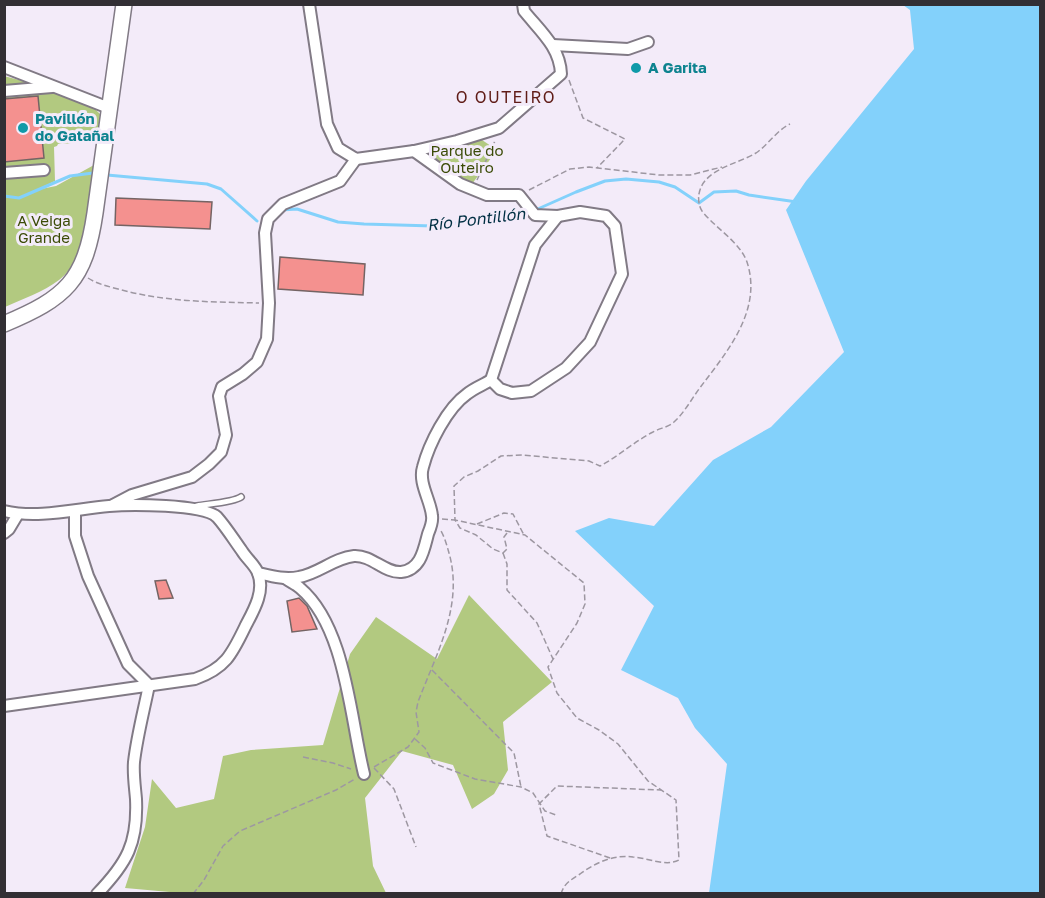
<svg xmlns="http://www.w3.org/2000/svg" width="1045" height="898" viewBox="0 0 1045 898" font-family="'Golos Text',sans-serif">
<style>
.green{fill:#b2c980}
.water{fill:#83d1fb}
.lines{fill:none;stroke-linecap:round;stroke-linejoin:round}
.stream{stroke:#83d1fb;stroke-width:3}
.building{fill:#f4918f;stroke:#746464;stroke-width:1.5}
.lane-casing{stroke:#817a85;stroke-width:8}
.street-casing{stroke:#817a85;stroke-width:14}
.secondary-casing{stroke:#817a85;stroke-width:18}
.path{stroke:#9d97a1;stroke-width:1.5;stroke-dasharray:6 3;stroke-linecap:butt}
.lane{stroke:#fff;stroke-width:5}
.street{stroke:#fff;stroke-width:10}
.secondary{stroke:#fff;stroke-width:15}
.culture-dot{fill:#0f9aa8;stroke:#f3ebf9;stroke-width:2}
.labels{text-anchor:middle;stroke-width:6;stroke-linejoin:round;paint-order:stroke}
.culture-label{font-size:15px;font-weight:bold;fill:#0d838f;stroke:#f3ebf9;text-anchor:start}
.park-label{font-size:15px;fill:#3b4b06;stroke:#f3ebf9}
.neighbourhood-label{font-size:16px;letter-spacing:1.5px;fill:#601c17;stroke:#f3ebf9}
.water-label{font-size:16px;font-style:italic;fill:#002f43;stroke:#f3ebf9}
</style>
<rect width="100%" height="100%" fill="#f3ebf9"/>
<g class="green">
<path d="M4,76L34,84L93,107L100,114L97,142L58,144L57,146L54,147L55,181L36,190L56,186L94,165C90,200 89,257 59,280C43,292 23,299 5,307L4,197L9,196L4,195Z"/>
<path d="M479,138L497,150L472,184L425,153Z"/>
<path d="M469,595L552,682L503,722L508,770L494,794L472,809L453,765L402,751L365,798L373,866L386,893L192,894L125,888L145,827L152,779L176,808L214,799L223,756L251,750L323,745L350,654L376,617L437,659Z"/>
</g>
<path class="water" d="M903,5H1040V893H709L727,764L695,728L678,698L621,670L654,606L575,531L609,518L654,526L713,460L771,427L844,352L786,210L806,181L914,49L910,10Z"/>
<g class="lines">
<g class="stream">
<path d="M107,175L207,184L221,189L257,221"/>
<path d="M4,196L19,198L70,176L93,173"/>
<path d="M281,210L297,209L338,222L364,224L433,226L473,221L505,213L522,216L576,192L605,181L626,179L659,182L675,187L699,203L714,192L736,191L749,195L797,202"/>
</g>
</g>
<g class="building">
<path d="M38,96L44,158L4,162V99Z"/>
<path d="M116,198L212,202L210,229L115,225Z"/>
<path d="M280,257L365,264L363,295L278,289Z"/>
<path d="M166,580L173,598L159,599L155,581Z"/>
<path d="M299,598L307,606L317,629L292,632L287,601Z"/>
</g>
<g class="lines">
<g class="lane-casing">
<path id="lane" d="M197,506C208,504 234,502 241,497"/>
</g>
<g class="street-casing">
<g id="street">
<path d="M309,4L327,124L338,148L356,159L414,151L457,141L499,128L561,74C560,47 540,31 524,11L523,4"/>
<path d="M553,45L628,49L648,42"/>
<path d="M4,67L109,108"/>
<path d="M4,91L52,87"/>
<path d="M414,151L460,184L487,195H519L535,215L558,216L580,212L606,216L615,226L622,274L590,342L566,368L531,391L512,393L500,389L491,380"/>
<path d="M4,173L44,170"/>
<path d="M491,380L535,245L558,216"/>
<path d="M113,505L132,495L192,477L209,464L221,452L226,435L219,396L222,387L243,374L257,362L267,339L269,303L265,233L268,219L283,204L340,181L356,159"/>
<path d="M4,511C39,519 75,509 109,506C130,504 203,504 217,517C226,527 234,540 242,551C246,558 255,565 258,573C265,591 254,610 246,625C232,654 226,668 195,679L4,706"/>
<path d="M75,512V536L88,576L128,664L149,685"/>
<path d="M4,533L9,529L18,514"/>
<path d="M258,573C271,576 285,580 299,577C318,574 334,558 354,556C372,555 384,573 401,572C421,570 424,549 428,534C430,529 433,522 432,516C431,501 418,483 423,467C429,444 447,408 467,394C474,388 483,385 491,380"/>
<path d="M285,578C290,582 296,584 300,588C346,627 350,718 364,774"/>
<path d="M97,894C127,863 138,843 136,799C135,787 133,774 134,762C137,736 144,710 149,685"/>
</g>
</g>
<g class="secondary-casing">
<path id="secondary" d="M4,324C66,298 85,281 95,213L124,4"/>
</g>
<g class="path">
<path d="M569,80L583,118L625,139L597,168"/>
<path d="M477,180L495,141"/>
<path d="M529,190L570,169L589,167L659,175H690L722,167"/>
<path d="M88,278C97,284 107,286 118,289C165,302 211,302 259,303"/>
<path d="M442,519L455,520L460,528L476,535L493,549L503,553L507,549L504,537L507,533"/>
<path d="M477,524L504,513L513,514L524,535"/>
<path d="M503,553L507,564V590L537,623L553,659"/>
<path d="M432,670L514,753L521,787"/>
<path d="M415,739L425,748L433,763L475,779L521,787L533,793L545,811L556,815"/>
<path d="M303,757L333,763L351,769"/>
<path d="M374,767L408,747L419,732L416,712L418,702C436,654 464,606 449,553C447,546 445,538 441,531"/>
<path d="M374,768L394,789L416,847"/>
<path d="M610,858L547,836L539,804L557,786L661,790"/>
<path d="M193,894L204,880L223,846L240,831L336,790L355,779"/>
<path d="M561,894C564,883 571,880 580,874C595,863 614,854 633,857C648,858 666,867 679,860L676,800L648,781L618,744L599,730L577,718L557,693L548,667L577,623L585,604L584,583L525,535L455,520L454,486L464,477L478,471L501,456L522,455L589,461L600,466C619,456 635,441 653,432C660,428 669,427 674,422C684,413 691,400 699,389C726,353 763,311 747,262C740,242 714,227 702,211C699,207 698,199 699,194C703,169 738,164 756,153C769,144 776,131 790,124"/>
</g>
<use href="#lane" class="lane"/>
<use href="#street" class="street"/>
<use href="#secondary" class="secondary"/>
</g>
<g class="culture-dot">
<circle cx="636" cy="68" r="6"/>
<circle cx="23" cy="128" r="6"/>
</g>
<g class="labels">
<g class="culture-label">
<text x="648" y="73">A Garita</text>
<text x="35" y="124">Pavillón<tspan x="35" dy="17">do Gatañal</tspan></text>
</g>
<g class="park-label">
<text x="467" y="156">Parque do<tspan x="467" dy="17">Outeiro</tspan></text>
<text x="44" y="226">A Veiga<tspan x="44" dy="17">Grande</tspan></text>
</g>
<g class="neighbourhood-label">
<text x="506" y="103">O OUTEIRO</text>
</g>
<g class="water-label">
<text transform="translate(476 219) rotate(-7)" y="6">Río Pontillón</text>
</g>
</g>
<rect width="1045" height="898" fill="none" stroke="#322f34" stroke-width="12"/>
</svg>
